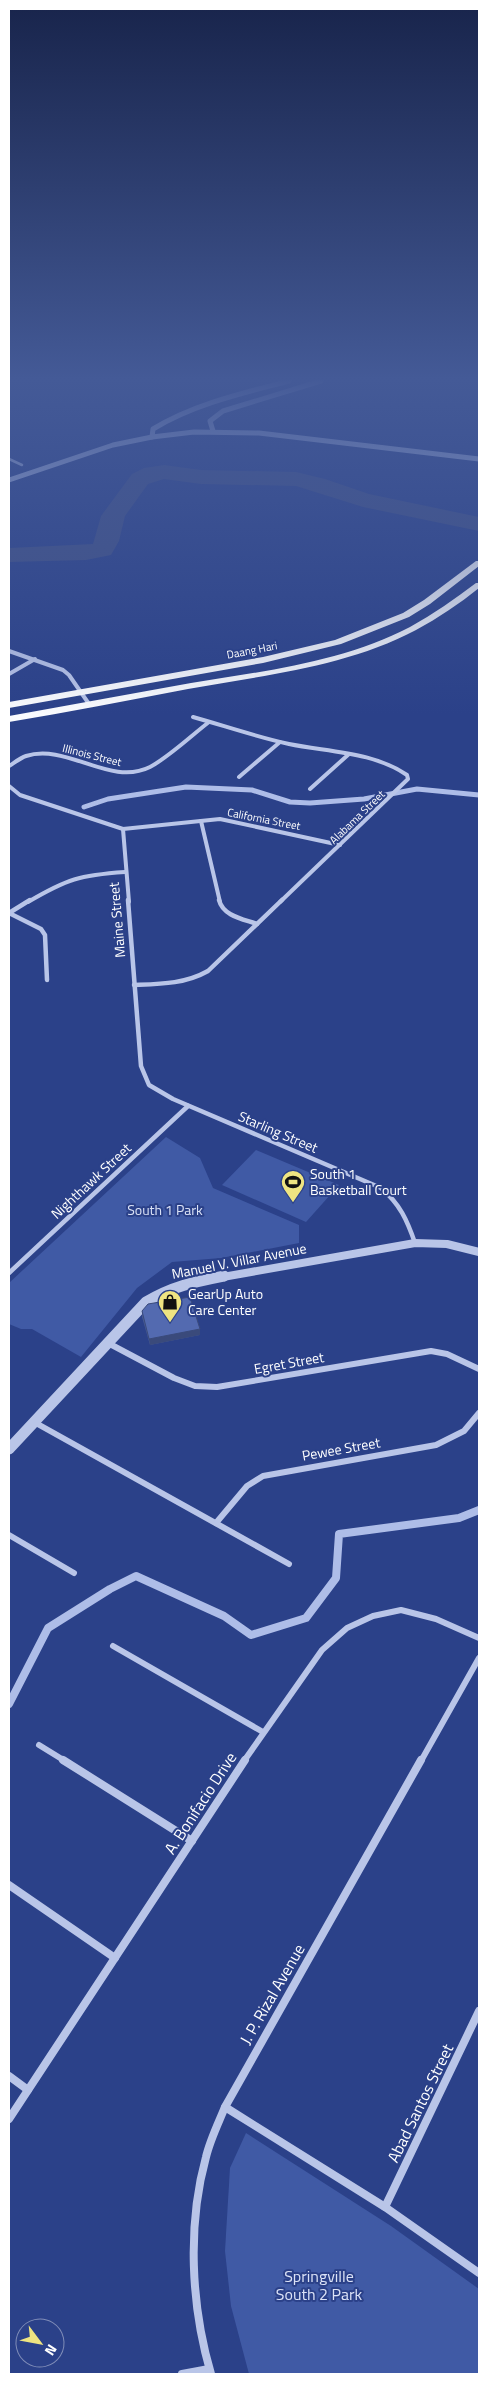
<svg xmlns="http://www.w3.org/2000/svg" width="488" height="2383" viewBox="0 0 488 2383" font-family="'Titillium Web',sans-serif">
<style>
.green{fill:#405aa5}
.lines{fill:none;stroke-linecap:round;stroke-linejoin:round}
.stream-far1{stroke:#aebde8;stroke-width:5}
.stream{stroke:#aebde8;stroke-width:8}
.river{fill:#405085;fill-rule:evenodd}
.minor-far4{stroke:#b9c5e8;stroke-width:2.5}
.minor-far3{stroke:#b9c5e8;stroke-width:4}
.minor-far2{stroke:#b9c5e8;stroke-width:4.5}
.minor-far1{stroke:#b9c5e8;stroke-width:6}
.minor{stroke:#b9c5e8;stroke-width:8}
.tertiary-far2{stroke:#b9c5e8;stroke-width:5}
.tertiary-far1{stroke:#b9c5e8;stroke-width:8}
.tertiary{stroke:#b9c5e8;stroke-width:11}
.primary{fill:#fafbfe;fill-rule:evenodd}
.wall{fill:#475b97}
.shaded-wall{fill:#3a4a7b}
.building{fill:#536ab0;stroke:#3a4a7b}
.labels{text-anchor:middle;stroke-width:4;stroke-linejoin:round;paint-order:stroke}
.far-street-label{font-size:11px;fill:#fff;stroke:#2b4189}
.street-label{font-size:14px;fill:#fff;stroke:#2b4189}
.poi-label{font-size:14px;fill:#fff;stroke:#2b4189;text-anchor:start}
.park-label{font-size:14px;fill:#dce3f7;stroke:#2b4189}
.near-street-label{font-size:16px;fill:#fff;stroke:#2b4189}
.near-park-label{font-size:16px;fill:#dce3f7;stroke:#2b4189}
</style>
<rect width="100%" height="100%" fill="#2b4189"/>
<g class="green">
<path d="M166,1137L200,1158L213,1188L299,1225V1243L221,1258L172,1262L137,1288L81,1357L32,1329H21L9,1324V1283Z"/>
<path d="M256,1150L339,1185L306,1222L222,1185Z"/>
<path d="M246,2133L391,2226L479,2289V2374H249L231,2306L225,2251L230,2168Z"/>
</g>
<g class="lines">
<path class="stream-far1" d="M84,807L108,799L186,787L252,790L290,802L310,803L364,799L417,789L479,795"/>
<path class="stream" d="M9,1704L48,1628L110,1589L136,1576L224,1616L251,1635L306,1618L336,1578L339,1534L459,1518L479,1510"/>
<path class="river" d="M164,465L201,470L296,472L325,479L369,494L479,517V531L363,507L296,486L201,484L164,479L148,484L125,516L119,541L111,555L86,560L9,562V548L93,544L101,516L132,474L144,468Z"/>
<path class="minor-far4" d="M9,459L22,465"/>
<g class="minor-far3">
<path d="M9,651L63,670L69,675L89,704"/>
<path d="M9,674L35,659"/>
<path d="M193,717C225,726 257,737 289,744C328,752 374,752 407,775L408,779L280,902"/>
<path d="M9,766C14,763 20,758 26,756C67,743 110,787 150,767C169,757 192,735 209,722"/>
<path d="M239,777L280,742"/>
<path d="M9,786L20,795L123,829L220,819L340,845"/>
<path d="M310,789L349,754"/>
<path d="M201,821L220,902"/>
<path d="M123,829L129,902"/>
<path d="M28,902C67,879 80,875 125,872"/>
</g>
<g class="minor-far2">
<path d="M128,900L141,1066L149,1085L173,1099L381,1188C400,1204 407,1220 415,1243"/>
<path d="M219,900C223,916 243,919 257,924"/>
<path d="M9,913L30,900"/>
<path d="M9,913L41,929L45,935L47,980"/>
<path d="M134,985C160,984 185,984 208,971L282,900"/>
<path d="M9,1273L188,1106"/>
</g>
<g class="minor-far1">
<path d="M108,1343L174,1378L195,1386L217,1387L431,1351L447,1354L479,1369"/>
<path d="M34,1422L289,1564"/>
<path d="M216,1523L247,1486L263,1476L436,1445L464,1431L479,1413"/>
<path d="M9,1535L74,1573"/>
<path d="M113,1646L263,1732"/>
<path d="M39,1745L65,1761"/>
<path d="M244,1761L322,1650L347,1628L373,1616L401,1610L436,1619L479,1638"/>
<path d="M421,1761L479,1658"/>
</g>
<g class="minor">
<path d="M63,1760L192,1841"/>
<path d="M9,1885L115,1958"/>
<path d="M9,2076L28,2090"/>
<path d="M225,2107L385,2207L479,2273"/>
<path d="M9,2119L245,1760"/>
<path d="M385,2207L479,2011"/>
<path d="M182,2374L209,2369"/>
<path d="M211,2374C191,2306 187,2226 206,2157C210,2140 218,2124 225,2107L421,1760"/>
</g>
<g class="tertiary-far2">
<path d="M213,431L210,421L223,411L321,381"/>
<path d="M152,437L153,429C194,404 243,393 289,381"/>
<path d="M9,480L113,445L152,437L194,432L259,433L479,459"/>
</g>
<path class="tertiary-far1" d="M217,1278L415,1243L447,1244L479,1252"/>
<path class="tertiary" d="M9,1449L146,1302C173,1286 194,1282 224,1276"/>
<g class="primary">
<path d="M476,561H479V566L430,604L409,617L341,644L263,663L9,708V702L263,657L335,640L403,613L424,600Z"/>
<path d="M476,583H479V588C459,604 438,618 416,630C346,667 265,675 188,689C129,700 69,712 9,722V716C70,705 130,694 191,683C265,671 343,662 410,627C433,614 455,599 476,583Z"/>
</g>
</g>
<path class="wall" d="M142,1311L200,1329V1335L150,1345L142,1317Z"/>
<path class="shaded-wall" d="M200,1329V1335L150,1345L149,1339Z"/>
<path class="building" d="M190,1297L200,1329L149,1339L142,1311L148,1304Z"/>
<linearGradient id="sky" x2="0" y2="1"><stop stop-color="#18244b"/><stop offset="0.53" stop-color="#445a97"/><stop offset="1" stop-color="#445a97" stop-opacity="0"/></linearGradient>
<rect width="488" height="715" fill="url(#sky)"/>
<defs>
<g id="stadium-pin" transform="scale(1.25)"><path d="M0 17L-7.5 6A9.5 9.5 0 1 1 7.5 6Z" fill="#eee481" stroke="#2b4189"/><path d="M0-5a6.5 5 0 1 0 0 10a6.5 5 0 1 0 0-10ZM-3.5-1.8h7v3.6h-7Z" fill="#111"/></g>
<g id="shop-pin" transform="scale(1.25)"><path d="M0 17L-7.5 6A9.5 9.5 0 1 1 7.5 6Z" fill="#eee481" stroke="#2b4189"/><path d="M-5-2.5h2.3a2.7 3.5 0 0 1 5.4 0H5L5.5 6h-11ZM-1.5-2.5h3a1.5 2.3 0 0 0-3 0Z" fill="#111"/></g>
</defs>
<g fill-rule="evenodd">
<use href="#stadium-pin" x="293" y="1182"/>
<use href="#shop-pin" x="170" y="1302"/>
</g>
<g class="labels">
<g class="far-street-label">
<text transform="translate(252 650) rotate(-11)" y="4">Daang Hari</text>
<text transform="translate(92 755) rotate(14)" y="4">Illinois Street</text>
<text transform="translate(357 817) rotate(-44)" y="4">Alabama Street</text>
<text transform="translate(264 819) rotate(11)" y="4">California Street</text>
</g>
<g class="street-label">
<text transform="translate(117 920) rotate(-95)" y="5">Maine Street</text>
<text transform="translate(278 1132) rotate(23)" y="5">Starling Street</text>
<text transform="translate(91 1181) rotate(-43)" y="5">Nighthawk Street</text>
<text transform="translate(239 1261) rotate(-11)" y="5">Manuel V. Villar Avenue</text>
<text transform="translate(289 1363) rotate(-10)" y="5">Egret Street</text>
<text transform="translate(341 1449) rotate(-10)" y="5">Pewee Street</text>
</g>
<g class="poi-label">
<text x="310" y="1179">South 1<tspan x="310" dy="16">Basketball Court</tspan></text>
<text x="188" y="1299">GearUp Auto<tspan x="188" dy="16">Care Center</tspan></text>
</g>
<g class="park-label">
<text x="165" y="1215">South 1 Park</text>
</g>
<g class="near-street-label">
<text transform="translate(200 1803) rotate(-57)" y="6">A. Bonifacio Drive</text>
<text transform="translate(272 1994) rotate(-60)" y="6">J. P. Rizal Avenue</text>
<text transform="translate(420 2103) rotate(-64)" y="6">Abad Santos Street</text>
</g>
<g class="near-park-label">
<text x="319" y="2282">Springville<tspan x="319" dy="18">South 2 Park</tspan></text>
</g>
</g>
<rect width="488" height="2383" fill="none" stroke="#ffffff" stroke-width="20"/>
<g transform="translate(40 2343) rotate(122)"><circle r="24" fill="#2b4189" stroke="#808db8"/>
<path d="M0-4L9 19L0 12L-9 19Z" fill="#eee481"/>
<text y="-8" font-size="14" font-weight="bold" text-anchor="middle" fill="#ffffff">N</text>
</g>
</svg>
